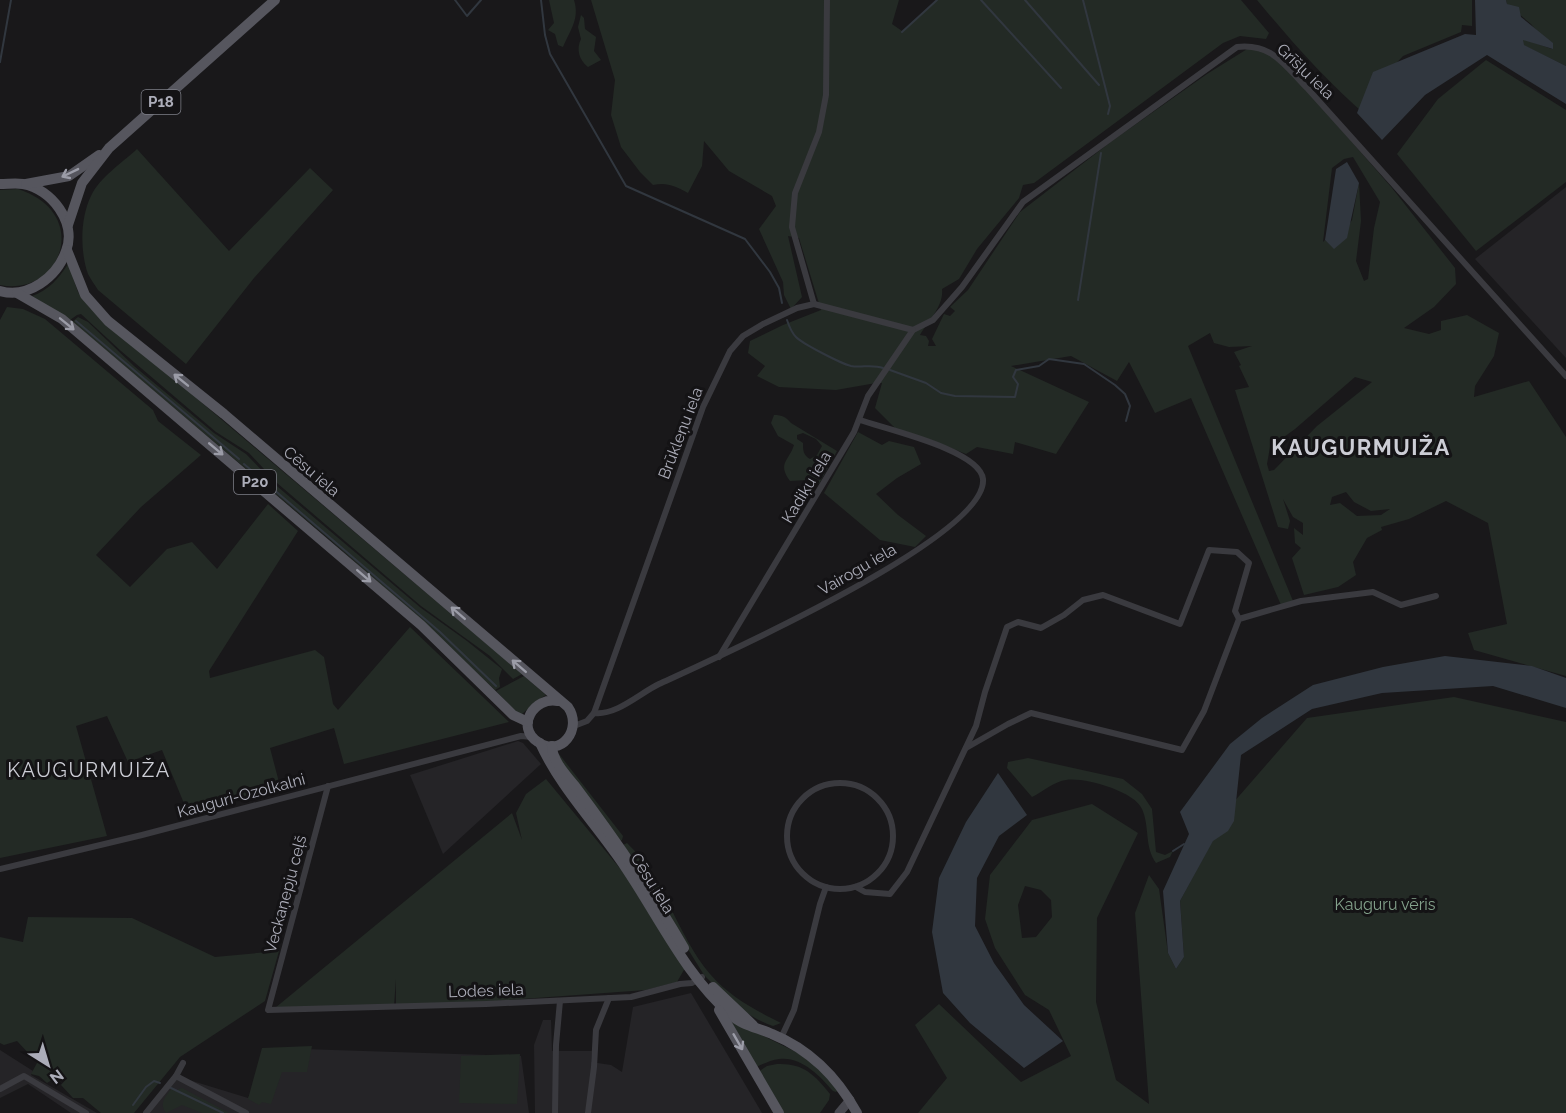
<svg xmlns="http://www.w3.org/2000/svg" width="1566" height="1113" viewBox="0 0 1566 1113" font-family="Raleway,sans-serif">
<style>
.built{fill:#252427}
.green{fill:#232a25;fill-rule:evenodd}
.water{fill:#31373f}
.lines{fill:none;stroke-linecap:round;stroke-linejoin:round}
.stream{stroke:#31373f;stroke-width:2}
.minor{stroke:#3a3a3f;stroke-width:6}
.secondary{stroke:#48484f;stroke-width:9}
.primary{stroke:#56565e;stroke-width:10}
.oneway{stroke:#9b9ca7}
.labels{text-anchor:middle;stroke-width:6;stroke-linejoin:round;paint-order:stroke}
.shield{fill:#141315;stroke:#7e7f88;stroke-width:1.5}
.shield-label{font-size:15px;font-weight:bold;fill:#acadb9}
.street-label{font-size:16px;fill:#acadb9;stroke:#141315}
.park-label{font-size:16px;fill:#84a28c;stroke:#141315}
.quarter-label{font-size:20px;letter-spacing:1.5px;fill:#cccdd5;stroke:#141315}
.district-label{font-size:22px;font-weight:bold;letter-spacing:1.5px;fill:#cccdd5;stroke:#141315}
</style>
<rect width="100%" height="100%" fill="#19181a"/>
<g class="built">
<path d="M1566,187V358L1475,259Z"/>
<path d="M518,741L523,743L541,764L443,854L410,775Z"/>
<path d="M691,993L762,1113H535L534,1045L543,1020H551L552,1051H592L591,1062L611,1065L622,1072L633,1007Z"/>
<path d="M272,1048L521,1056L529,1113H143L176,1076L248,1098Z"/>
<path d="M0,1050L33,1071L31,1075L97,1113H71L28,1084L0,1098Z"/>
</g>
<g class="green">
<path d="M549,0H574C580,19 570,30 563,47L558,45L555,34L548,30L554,23Z"/>
<path d="M591,0H899L892,24L902,31L937,0H1241L1269,33L1266,39L1240,36L1223,43L1034,183L1023,185L1019,198L977,249L959,279L942,289C944,306 928,321 920,335L926,336L929,341L928,346H936L932,339L944,314L950,316L955,311L950,307L968,290L1020,212L1112,141L1207,74L1252,46L1267,52L1297,79L1392,188L1455,268L1456,284L1434,307L1404,328L1429,334L1441,330V321L1467,315L1499,333L1494,356L1475,386L1474,397L1529,381L1566,437V676L1474,650L1468,633L1507,624L1488,523L1446,501L1409,519L1381,527L1382,530L1367,538L1353,562L1356,575L1338,587L1304,595L1292,558L1301,548L1295,543L1294,528L1303,535V523L1293,517L1283,499L1290,521L1288,529L1278,527L1235,390L1249,387L1239,366L1241,365L1234,352L1252,346L1229,347L1214,343L1210,333L1188,346L1293,601L1281,605L1191,398L1155,413L1129,362L1117,381L1071,356L1011,366L1089,402L1056,454L1015,442L1013,454L977,447L966,454L934,441L897,430L875,408L882,383H876L836,390L779,387L757,376L765,366L748,353L750,341L783,325L821,310L799,238L788,236L802,297L791,309L784,295L783,282L759,229L776,206L772,196L729,171L704,141L702,166L688,193C675,186 667,182 653,185L640,172L621,147L611,115L615,80ZM1353,157L1380,202L1374,228L1368,279L1364,281L1356,261L1361,221L1359,183L1352,220L1334,248L1325,240L1323,242L1332,168L1344,159ZM1355,377L1372,382L1317,426L1274,470L1269,471L1267,464L1270,447L1295,429ZM1346,492L1354,502L1371,511L1390,509L1381,515L1357,516L1340,503L1330,505L1332,497Z"/>
<path d="M1257,0H1472V26L1462,25L1461,32L1403,56L1389,71L1368,117C1327,82 1291,41 1257,0Z"/>
<path d="M1506,0H1566V66L1523,45V39L1552,49L1531,24L1507,4Z"/>
<path d="M581,15L584,18L585,29L596,37L594,51L601,60L588,67C579,60 576,49 581,39L578,27Z"/>
<path d="M1486,60L1566,110V182L1476,251L1397,154L1438,99Z"/>
<path d="M137,149L229,251L310,168L333,190L254,278L186,364L98,290C95,285 91,280 88,274C80,252 80,218 91,196C100,177 122,163 137,149Z"/>
<path d="M18,189C92,213 62,297 0,285V190Z"/>
<path d="M68,264L78,292L90,308L522,674L513,679L490,656L421,606L277,483L249,453L216,432L121,351L81,314L77,315L70,320L32,296C48,291 59,278 68,264Z"/>
<path d="M7,307L23,309L45,319L153,410L158,421L201,455L141,507L96,555L130,587L167,549L192,542L217,569L268,504L298,531L209,671L210,678L315,650L324,657L333,704L338,710L410,627L509,722L344,764L334,728L270,748L280,786L190,818L162,750L128,762L107,716L76,726L107,836L0,858V320Z"/>
<path d="M78,317L88,322L134,366L214,433L246,454L278,487L421,608L467,641L502,669L499,678L500,687L495,690L410,610L329,539L72,322Z"/>
<path d="M774,415C782,415 786,417 791,423L837,451L819,484L807,480L790,481C777,463 789,461 794,445L778,436L771,423ZM803,433L816,439L822,446L817,455L810,459C803,455 803,450 803,443L797,439V435Z"/>
<path d="M858,432L882,445L889,441L914,447L921,464L897,478L876,494L898,515L926,536L915,547L880,540L824,493Z"/>
<path d="M524,676L546,695L535,702L520,716L496,691Z"/>
<path d="M1454,697L1566,722V1113H918L947,1078L915,1025L939,1004L1021,1082L1071,1056L1049,1010L1025,995L995,948L985,919L990,875L1032,820L1092,804L1138,833L1097,918L1096,1002L1116,1080L1149,1104L1135,913L1149,875L1159,889L1168,953L1176,969L1184,957L1180,901L1233,803L1307,718ZM1025,886L1041,890L1051,900L1052,917L1036,937L1022,938L1018,905Z"/>
<path d="M559,754L623,836L622,840L620,841L559,759Z"/>
<path d="M1028,758L1123,779L1142,794L1152,809L1156,852L1165,855L1173,851L1170,857L1156,863C1144,847 1150,827 1142,809C1134,791 1084,777 1066,780C1055,781 1042,792 1032,797L1007,768L1008,762Z"/>
<path d="M546,779L632,883L685,968L677,982L646,990L455,1004L396,1005V979L394,1006L275,1008L512,813L522,840L516,813L526,794Z"/>
<path d="M627,843C665,879 677,935 710,974C730,997 755,1010 781,1023L773,1026C746,1017 724,996 704,975L623,845Z"/>
<path d="M28,917L132,918L215,957L279,951L265,1001L180,1057L134,1113H101L83,1098H73L61,1085L67,1078L60,1075L47,1083L39,1076L31,1074L37,1063L43,1058L40,1054L32,1057L17,1041L4,1045L0,1043V937L23,942Z"/>
<path d="M729,1019L796,1052L818,1067L839,1089L836,1092L833,1091C820,1076 801,1056 779,1059C771,1060 763,1064 756,1067Z"/>
<path d="M312,1046L307,1072H282L271,1104L262,1102L259,1105L248,1099L262,1048Z"/>
<path d="M520,1054L517,1104L459,1103L461,1056Z"/>
<path d="M777,1064C803,1063 814,1074 830,1094L829,1100L820,1113H782L758,1072L767,1066Z"/>
<path d="M182,1088L229,1113H202L182,1105L166,1113C159,1103 165,1098 171,1089L175,1091Z"/>
</g>
<g class="water">
<path d="M1475,0H1506L1507,4L1519,7L1521,17L1553,43V49L1523,40L1524,45L1566,66V104L1487,55L1425,95L1382,140L1357,113L1373,72L1465,34L1476,35Z"/>
<path d="M1347,162L1359,183L1347,238L1334,249L1325,240L1336,169Z"/>
<path d="M1445,656L1532,666L1566,678V708L1493,686L1382,693L1312,709L1241,755L1234,821L1228,831L1213,841L1180,901L1184,957L1176,969L1168,953L1163,891L1189,834L1180,812L1230,744L1262,718L1313,685L1383,667Z"/>
<path d="M998,773L1027,815L999,836L977,878L975,926L994,963L1024,1005L1063,1041L1024,1068L970,1023L943,993L932,932L939,878L966,822Z"/>
</g>
<g class="lines">
<g class="stream">
<path d="M455,0L467,16L481,0"/>
<path d="M541,0L545,35L550,54L626,186L745,239L770,272L779,288L782,303"/>
<path d="M981,0L1061,88"/>
<path d="M1025,0L1099,85"/>
<path d="M1083,0L1110,106L1108,114"/>
<path d="M902,32L937,0"/>
<path d="M0,62L11,0"/>
<path d="M1078,300L1101,153"/>
<path d="M787,320C789,326 791,332 796,337C803,344 840,363 851,366C861,368 872,364 883,368"/>
<path d="M76,321L239,459"/>
<path d="M890,370L926,383L941,393L955,396L1015,397L1018,384L1013,377L1016,370L1039,366L1049,359L1084,364L1115,385L1125,394L1130,406L1126,421"/>
<path d="M244,464L440,632L496,686"/>
<path d="M1173,851L1184,844"/>
<path d="M169,1087L223,1113"/>
<path d="M133,1105L146,1087L154,1081L160,1083"/>
</g>
<g class="minor">
<path d="M814,304L792,227L795,193L819,132L826,95L827,0"/>
<path d="M719,657L854,432L868,396L913,330L933,320L962,287L1023,202L1237,47C1273,43 1285,66 1308,89L1566,376"/>
<path d="M594,713C616,716 640,693 659,684C711,660 988,537 983,479C980,450 885,429 860,420"/>
<path d="M574,726L587,721L594,713L703,407L730,351L743,336L763,324L797,308L814,304L913,330"/>
<path d="M966,748L1008,724L1031,713L1182,750L1204,711L1239,619L1301,601L1373,592L1401,605L1436,596"/>
<circle cx="840" cy="836" r="53"/>
<path d="M328,786L268,1010L486,1004L631,997L680,984L692,983L702,977"/>
<path d="M0,869L142,835L521,736L532,737"/>
<path d="M856,887L865,892L890,894L907,872L976,726L985,692L1007,627L1018,622L1041,628L1064,615L1083,600L1103,595L1180,624L1209,550L1237,552L1249,563L1235,611L1239,619"/>
<path d="M781,1038L794,1010L820,904L826,887"/>
<path d="M176,1076L246,1113"/>
<path d="M0,1089L24,1076L86,1113"/>
<path d="M146,1113L176,1076L183,1063"/>
<path d="M555,1113L556,1045L560,1001"/>
<path d="M588,1113L594,1067L596,1030L609,998"/>
</g>
<path class="secondary" d="M839,1113L850,1100"/>
<g class="primary">
<path d="M0,184C8,184 16,183 23,184C52,189 77,223 66,251C57,277 28,299 0,291"/>
<path d="M26,184L69,176L99,155"/>
<path d="M68,225L82,183L109,148L275,0"/>
<path d="M67,250L85,295L108,321L224,414L568,707C583,729 561,758 538,742C515,727 534,696 558,701"/>
<path d="M17,293L62,319L421,625L513,715L528,722"/>
<path d="M540,743C561,789 597,825 625,867C659,917 685,975 731,1015C741,1025 759,1028 772,1034C811,1050 837,1077 857,1113"/>
<path d="M552,746C552,760 566,775 575,786C614,838 651,891 684,948"/>
<path d="M713,987L753,1025"/>
<path d="M719,1010L779,1113"/>
</g>
</g>
<defs><path id="oneway-shaft" d="M-6 0H5M1.5-3L5.5 0L1.5 3" fill="none" stroke-width="1.6" stroke-linecap="round" stroke-linejoin="round" transform="scale(1.5)"/></defs>
<g class="oneway">
<use href="#oneway-shaft" transform="translate(70 173) rotate(154)"/>
<use href="#oneway-shaft" transform="translate(67 324) rotate(39)"/>
<use href="#oneway-shaft" transform="translate(181 380) rotate(-141)"/>
<use href="#oneway-shaft" transform="translate(216 449) rotate(40)"/>
<use href="#oneway-shaft" transform="translate(364 576) rotate(41)"/>
<use href="#oneway-shaft" transform="translate(458 613) rotate(-139)"/>
<use href="#oneway-shaft" transform="translate(519 666) rotate(-139)"/>
<use href="#oneway-shaft" transform="translate(738 1042) rotate(60)"/>
</g>
<g class="labels">
<g class="shield">
<rect x="141.5" y="90" width="39" height="24" rx="4.5"/>
<rect x="234" y="470" width="42" height="24" rx="4.5"/>
</g>
<g class="shield-label">
<text x="161" y="107">P18</text>
<text x="255" y="487">P20</text>
</g>
<g class="street-label">
<text transform="translate(1306 71) rotate(44)" y="6">Grīšļu iela</text>
<text transform="translate(680 433) rotate(-69)" y="6">Brūkleņu iela</text>
<text transform="translate(312 471) rotate(40)" y="6">Cēsu iela</text>
<text transform="translate(806 487) rotate(-59)" y="6">Kadiķu iela</text>
<text transform="translate(857 569) rotate(-30)" y="6">Vairogu iela</text>
<text transform="translate(241 795) rotate(-15)" y="6">Kauguri-Ozolkalni</text>
<text transform="translate(653 883) rotate(58)" y="6">Cēsu iela</text>
<text transform="translate(285 894) rotate(-75)" y="6">Veckaņepju ceļš</text>
<text transform="translate(486 990) rotate(-2)" y="6">Lodes iela</text>
</g>
<g class="park-label">
<text x="1385" y="910">Kauguru vēris</text>
</g>
<g class="quarter-label">
<text x="89" y="777">KAUGURMUIŽA</text>
</g>
<g class="district-label">
<text x="1361" y="455">KAUGURMUIŽA</text>
</g>
</g>
<g transform="translate(48 1065) rotate(143)" stroke="#141315" stroke-width="4.5" paint-order="stroke">
<path d="M0-4.5L10 22L0 15L-10 22Z" fill="#acadb9"/>
<text y="-9" font-size="16" font-weight="bold" text-anchor="middle" fill="#acadb9">N</text>
</g>
</svg>
